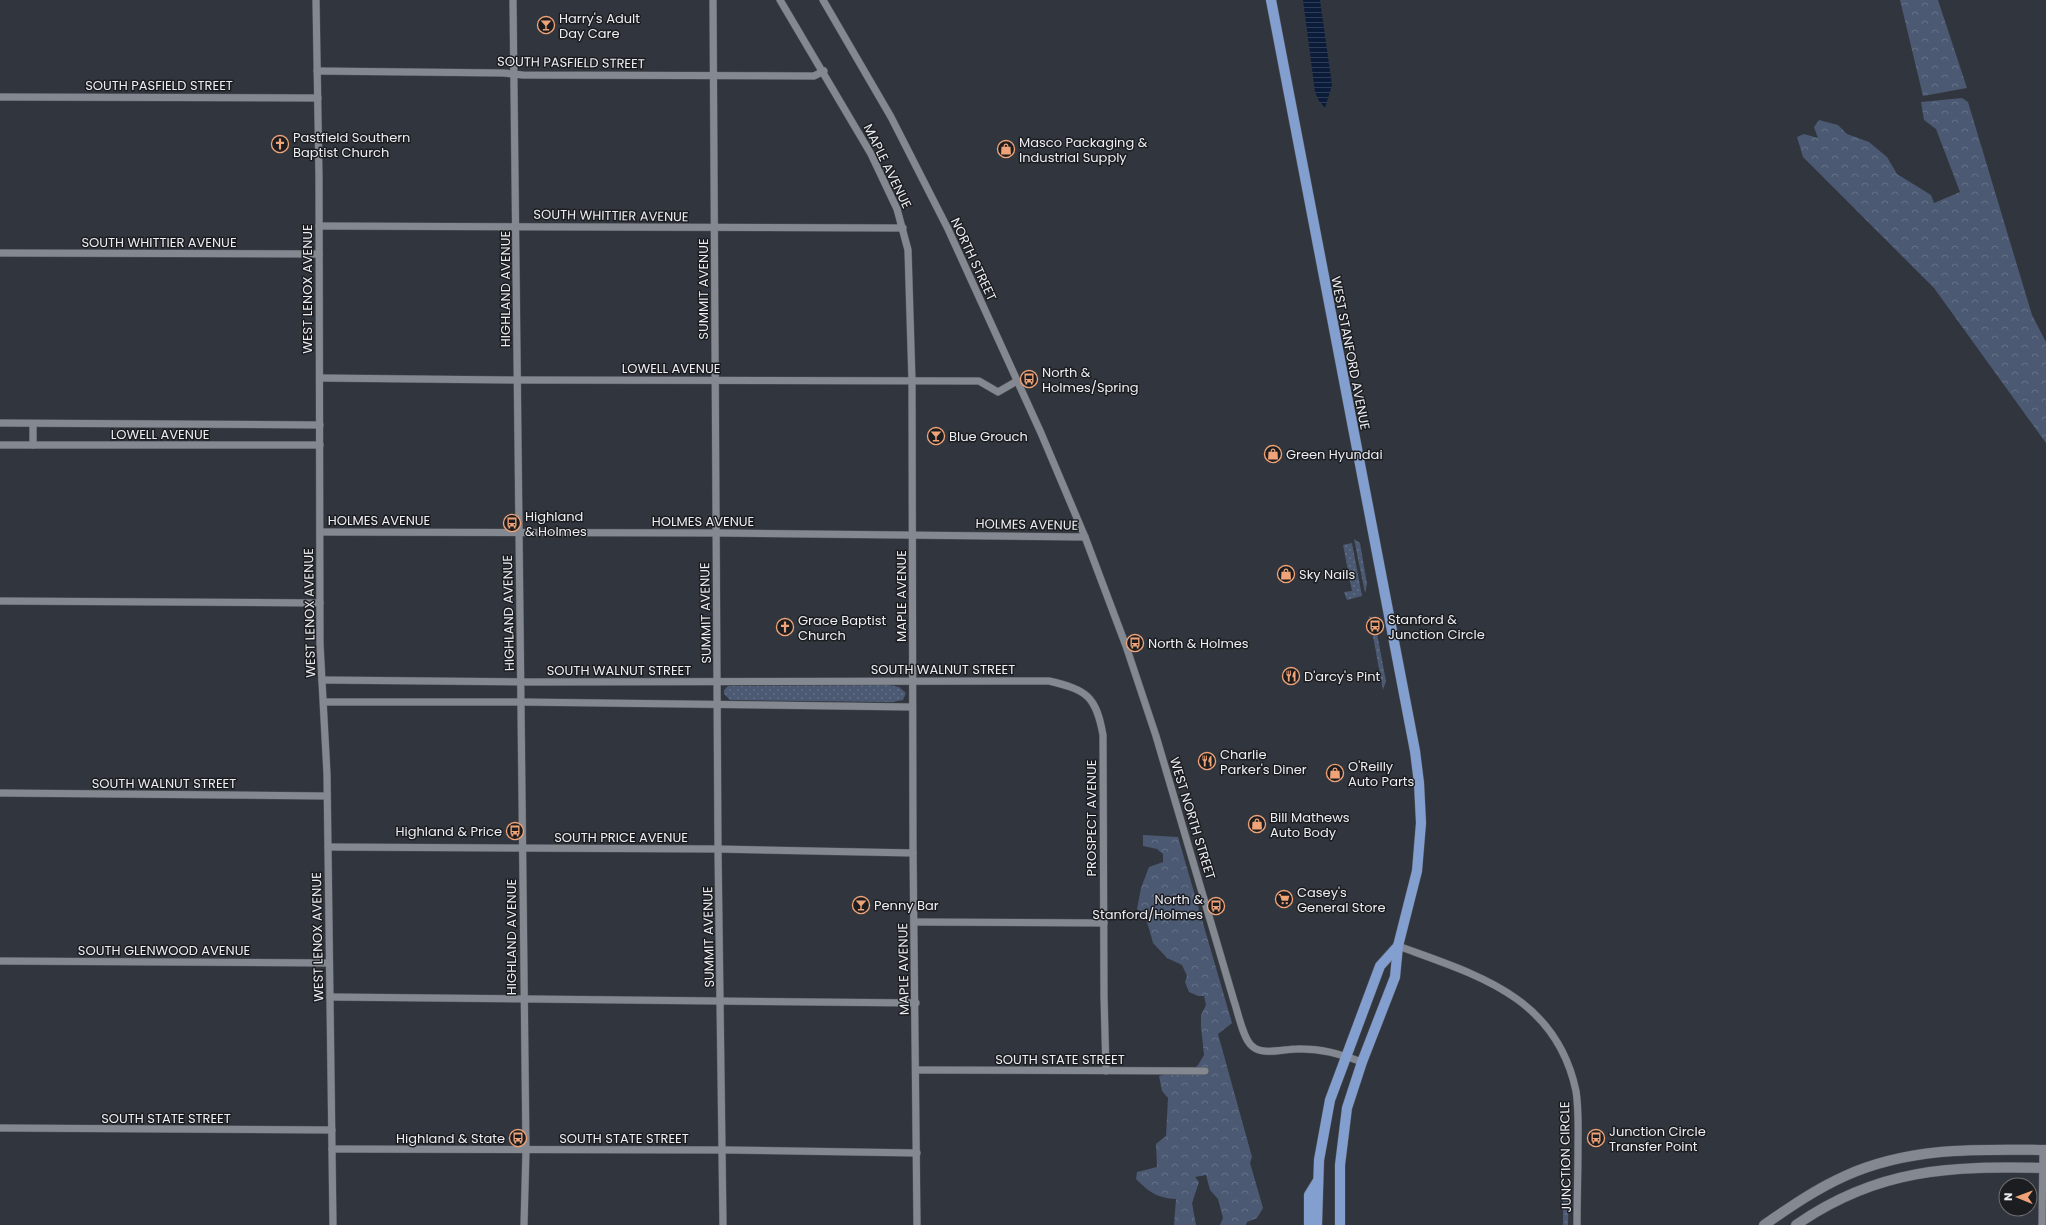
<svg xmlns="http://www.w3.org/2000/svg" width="2046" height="1225" viewBox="0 0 2046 1225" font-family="Poppins,sans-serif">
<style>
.grass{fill:url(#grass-dots)}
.forest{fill:url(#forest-crowns)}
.water{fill:url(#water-rules)}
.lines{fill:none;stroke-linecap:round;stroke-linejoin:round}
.minor-casing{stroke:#505359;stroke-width:8}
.secondary-casing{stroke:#505359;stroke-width:11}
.primary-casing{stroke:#505359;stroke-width:11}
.minor{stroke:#848991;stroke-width:7}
.secondary{stroke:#848991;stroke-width:10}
.primary{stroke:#839fcf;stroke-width:10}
.labels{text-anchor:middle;stroke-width:3;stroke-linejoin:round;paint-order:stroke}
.poi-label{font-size:13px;fill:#ebedf2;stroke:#1b1d20;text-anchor:start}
.street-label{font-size:13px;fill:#ebedf2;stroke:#1b1d20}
</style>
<defs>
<pattern id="grass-dots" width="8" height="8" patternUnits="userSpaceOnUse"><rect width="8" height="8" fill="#4b5973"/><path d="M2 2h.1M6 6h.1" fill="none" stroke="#657187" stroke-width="1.8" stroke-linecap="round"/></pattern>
<pattern id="forest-crowns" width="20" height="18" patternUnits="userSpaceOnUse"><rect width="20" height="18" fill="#4b5973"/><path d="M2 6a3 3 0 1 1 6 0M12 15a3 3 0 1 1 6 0" fill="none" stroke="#657187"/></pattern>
<pattern id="water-rules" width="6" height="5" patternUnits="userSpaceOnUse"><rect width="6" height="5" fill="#0b1c3a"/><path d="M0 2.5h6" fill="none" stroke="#2f3d57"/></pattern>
</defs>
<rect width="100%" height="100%" fill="#31353d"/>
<g class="grass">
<path d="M1354,539L1360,543L1367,584L1365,593Z"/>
<path d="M1352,543L1362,596L1347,600L1344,592L1352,591L1343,545Z"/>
<path d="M1369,615L1375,623L1386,681L1383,690Z"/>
<path d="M889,685L899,687L906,693L903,700L892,702L730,700L724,694V690L728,686Z"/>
<path d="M1563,1185L1569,1188L1568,1225H1563Z"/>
</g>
<g class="forest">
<path d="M1900,0H1938L1967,88L1923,96Z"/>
<path d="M1962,98L1968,102L2032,315L2046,342V443L1934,288L1803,157L1797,137L1804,134L1818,138L1814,127L1819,120L1838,125L1847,134L1869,142L1887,157L1897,174L1931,195L1934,203L1960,192L1936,129L1924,120L1921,102Z"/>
<path d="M1143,835L1178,837L1232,1023L1218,1034L1252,1157L1250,1163L1263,1208L1257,1218L1247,1222L1246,1225H1220L1223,1218L1218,1199L1210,1190L1206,1175L1195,1177L1199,1182L1192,1203L1196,1225H1174L1176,1199C1157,1198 1149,1192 1136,1179L1137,1172L1157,1167L1156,1144L1166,1136L1168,1098L1162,1091L1159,1076L1170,1073L1190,1072L1198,1065L1204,1055L1201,1027V1015L1206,1005L1204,996H1198L1189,992L1185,982L1187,976L1182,965L1167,958L1153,943L1146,918L1137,909L1141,888L1149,867L1163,862V854L1157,849L1143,846Z"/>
</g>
<path class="water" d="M1303,0H1320L1332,85L1325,108L1319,101L1315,92Z"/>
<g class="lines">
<g class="minor-casing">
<g id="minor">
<path d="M316,0L319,177L320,644L327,774L333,1225"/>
<path d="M513,0L526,1150L524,1225"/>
<path d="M713,0L718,849L723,1225"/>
<path d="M780,0L871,154L897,209L908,250L912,381L913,849L917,1225"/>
<path d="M823,0L891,117L948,229L1041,433L1085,537L1126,646L1156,736L1234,1001C1238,1012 1243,1039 1252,1046C1262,1056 1284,1049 1297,1049C1320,1048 1340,1054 1362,1062"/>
<path d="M317,71L504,73L523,75L814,76L824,71"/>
<path d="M0,97L318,98"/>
<path d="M319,226L903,228"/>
<path d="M0,253L319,254"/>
<path d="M320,378L518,380L979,381L998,392L1017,381"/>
<path d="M0,423L320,425"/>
<path d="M0,445H320"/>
<path d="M33,445V424"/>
<path d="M320,532L722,533L1085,537"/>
<path d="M0,601L320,603"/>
<path d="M322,680L529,682L1049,681C1087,690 1096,696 1103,735L1104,997L1106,1071"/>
<path d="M324,702H521L912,707"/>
<path d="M0,793L327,796"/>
<path d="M328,847L718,849L913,853"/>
<path d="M914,922L1104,923"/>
<path d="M1398,946C1477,975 1556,996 1576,1091C1579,1110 1578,1130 1578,1149C1578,1174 1577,1200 1577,1225"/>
<path d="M0,961L329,963"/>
<path d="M330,997L916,1003"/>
<path d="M916,1070L1205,1071"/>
<path d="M0,1128L332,1130"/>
<path d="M332,1149L727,1150L917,1153"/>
<path d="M2042,1225L2043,1150"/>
</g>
</g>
<g class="secondary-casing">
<g id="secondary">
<path d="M1764,1225C1790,1207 1816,1189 1845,1176C1909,1147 1977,1149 2046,1150"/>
<path d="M1796,1225C1878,1168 1950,1166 2046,1168"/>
</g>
</g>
<g class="primary-casing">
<g id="primary">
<path d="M1271,0L1415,751L1419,783L1421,823L1417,871L1398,946L1395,977L1362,1062L1347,1108L1340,1165V1225"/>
<path d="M1309,1225V1195L1317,1182"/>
<path d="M1317,1225L1319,1160L1330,1100L1380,966L1398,946"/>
</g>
</g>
<use href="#minor" class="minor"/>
<use href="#secondary" class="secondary"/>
<use href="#primary" class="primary"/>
</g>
<defs>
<g id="bar-ring" transform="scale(0.9)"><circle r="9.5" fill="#1b1d20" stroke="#efa377" stroke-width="1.5"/><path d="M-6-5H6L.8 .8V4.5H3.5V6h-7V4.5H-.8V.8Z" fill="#efa377"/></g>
<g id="church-ring" transform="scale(0.9)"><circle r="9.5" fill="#1b1d20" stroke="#efa377" stroke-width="1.5"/><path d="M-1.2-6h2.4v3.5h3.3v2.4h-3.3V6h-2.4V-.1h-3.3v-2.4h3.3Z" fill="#efa377"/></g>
<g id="shop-ring" transform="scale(0.9)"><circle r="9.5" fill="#1b1d20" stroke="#efa377" stroke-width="1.5"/><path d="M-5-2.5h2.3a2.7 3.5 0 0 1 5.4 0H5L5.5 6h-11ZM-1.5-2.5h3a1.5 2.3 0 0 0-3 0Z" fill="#efa377"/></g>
<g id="bus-ring" transform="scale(0.9)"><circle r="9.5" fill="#1b1d20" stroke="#efa377" stroke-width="1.5"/><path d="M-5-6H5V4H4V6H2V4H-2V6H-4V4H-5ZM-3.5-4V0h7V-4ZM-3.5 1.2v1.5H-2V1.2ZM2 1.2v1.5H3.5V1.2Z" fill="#efa377"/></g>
<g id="restaurant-ring" transform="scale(0.9)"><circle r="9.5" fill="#1b1d20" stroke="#efa377" stroke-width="1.5"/><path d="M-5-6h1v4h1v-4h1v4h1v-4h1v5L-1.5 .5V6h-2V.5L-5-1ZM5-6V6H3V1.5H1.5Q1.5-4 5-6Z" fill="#efa377"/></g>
<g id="supermarket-ring" transform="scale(0.9)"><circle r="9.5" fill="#1b1d20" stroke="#efa377" stroke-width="1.5"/><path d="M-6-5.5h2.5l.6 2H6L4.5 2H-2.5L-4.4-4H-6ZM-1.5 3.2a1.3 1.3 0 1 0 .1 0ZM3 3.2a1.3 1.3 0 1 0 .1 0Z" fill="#efa377"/></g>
</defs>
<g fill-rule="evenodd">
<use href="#bar-ring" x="546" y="25"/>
<use href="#church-ring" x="280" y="144"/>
<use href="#shop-ring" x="1006" y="149"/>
<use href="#bus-ring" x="1029" y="379"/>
<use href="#bar-ring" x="936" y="436"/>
<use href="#shop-ring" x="1273" y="454"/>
<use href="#bus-ring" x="512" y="523"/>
<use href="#shop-ring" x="1286" y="574"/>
<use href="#bus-ring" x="1375" y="626"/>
<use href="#church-ring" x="785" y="627"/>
<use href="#bus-ring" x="1135" y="643"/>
<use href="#restaurant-ring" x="1291" y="676"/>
<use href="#restaurant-ring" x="1207" y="761"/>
<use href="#shop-ring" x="1335" y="773"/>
<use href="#shop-ring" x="1257" y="824"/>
<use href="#bus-ring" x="515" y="831"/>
<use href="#supermarket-ring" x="1284" y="899"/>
<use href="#bar-ring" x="861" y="905"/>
<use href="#bus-ring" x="1216" y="906"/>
<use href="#bus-ring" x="518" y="1138"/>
<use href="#bus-ring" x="1596" y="1138"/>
</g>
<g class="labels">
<g class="poi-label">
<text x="559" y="23">Harry's Adult<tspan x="559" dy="15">Day Care</tspan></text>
<text x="293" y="142">Pastfield Southern<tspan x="293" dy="15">Baptist Church</tspan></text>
<text x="1019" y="147">Masco Packaging &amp;<tspan x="1019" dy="15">Industrial Supply</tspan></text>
<text x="1042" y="377">North &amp;<tspan x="1042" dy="15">Holmes/Spring</tspan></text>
<text x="949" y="441">Blue Grouch</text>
<text x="1286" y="459">Green Hyundai</text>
<text x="525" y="521">Highland<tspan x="525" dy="15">&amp; Holmes</tspan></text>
<text x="1299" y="579">Sky Nails</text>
<text x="1388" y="624">Stanford &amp;<tspan x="1388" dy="15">Junction Circle</tspan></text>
<text x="798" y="625">Grace Baptist<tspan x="798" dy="15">Church</tspan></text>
<text x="1148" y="648">North &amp; Holmes</text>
<text x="1304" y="681">D'arcy's Pint</text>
<text x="1220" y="759">Charlie<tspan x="1220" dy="15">Parker's Diner</tspan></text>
<text x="1348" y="771">O'Reilly<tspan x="1348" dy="15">Auto Parts</tspan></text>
<text x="1270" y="822">Bill Mathews<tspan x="1270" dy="15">Auto Body</tspan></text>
<text x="502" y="836" text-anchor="end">Highland &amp; Price</text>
<text x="1297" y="897">Casey's<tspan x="1297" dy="15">General Store</tspan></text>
<text x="1203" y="904" text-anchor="end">North &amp;<tspan x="1203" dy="15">Stanford/Holmes</tspan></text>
<text x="874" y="910">Penny Bar</text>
<text x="1609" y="1136">Junction Circle<tspan x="1609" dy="15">Transfer Point</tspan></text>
<text x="505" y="1143" text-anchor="end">Highland &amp; State</text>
</g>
<g class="street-label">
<text transform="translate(571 62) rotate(1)" y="5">SOUTH PASFIELD STREET</text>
<text x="159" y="90">SOUTH PASFIELD STREET</text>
<text transform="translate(888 166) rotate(64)" y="5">MAPLE AVENUE</text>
<text transform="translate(611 215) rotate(1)" y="5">SOUTH WHITTIER AVENUE</text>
<text x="159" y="247">SOUTH WHITTIER AVENUE</text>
<text transform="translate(974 259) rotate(65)" y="5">NORTH STREET</text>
<text transform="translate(307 289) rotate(-90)" y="5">WEST LENOX AVENUE</text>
<text transform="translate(505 289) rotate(-90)" y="5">HIGHLAND AVENUE</text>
<text transform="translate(703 289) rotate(-90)" y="5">SUMMIT AVENUE</text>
<text transform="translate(1351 353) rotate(79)" y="5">WEST STANFORD AVENUE</text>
<text x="671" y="373">LOWELL AVENUE</text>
<text x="160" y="439">LOWELL AVENUE</text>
<text x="379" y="525">HOLMES AVENUE</text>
<text x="703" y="526">HOLMES AVENUE</text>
<text transform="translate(1027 524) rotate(1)" y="5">HOLMES AVENUE</text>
<text transform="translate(901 596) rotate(-90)" y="5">MAPLE AVENUE</text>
<text transform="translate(309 613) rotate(-91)" y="5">WEST LENOX AVENUE</text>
<text transform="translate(508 613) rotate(-91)" y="5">HIGHLAND AVENUE</text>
<text transform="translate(705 613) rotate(-91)" y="5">SUMMIT AVENUE</text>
<text x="943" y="674">SOUTH WALNUT STREET</text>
<text x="619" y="675">SOUTH WALNUT STREET</text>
<text x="164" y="788">SOUTH WALNUT STREET</text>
<text transform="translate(1091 818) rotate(-90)" y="5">PROSPECT AVENUE</text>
<text transform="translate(1193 818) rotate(73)" y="5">WEST NORTH STREET</text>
<text x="621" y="842">SOUTH PRICE AVENUE</text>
<text transform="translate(317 937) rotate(-91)" y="5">WEST LENOX AVENUE</text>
<text transform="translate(511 937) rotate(-90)" y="5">HIGHLAND AVENUE</text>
<text transform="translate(708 937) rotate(-91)" y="5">SUMMIT AVENUE</text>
<text x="164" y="955">SOUTH GLENWOOD AVENUE</text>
<text transform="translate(903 969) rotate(-91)" y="5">MAPLE AVENUE</text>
<text x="1060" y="1064">SOUTH STATE STREET</text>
<text x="166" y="1123">SOUTH STATE STREET</text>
<text x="624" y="1143">SOUTH STATE STREET</text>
<text transform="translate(1565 1157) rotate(-91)" y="5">JUNCTION CIRCLE</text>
</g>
</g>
<g transform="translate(2018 1197) rotate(271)"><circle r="19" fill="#1b1d20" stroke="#6e7074"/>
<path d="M0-3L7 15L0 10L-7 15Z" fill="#efa377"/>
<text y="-6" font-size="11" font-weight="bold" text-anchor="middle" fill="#ebedf2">N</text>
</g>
</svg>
